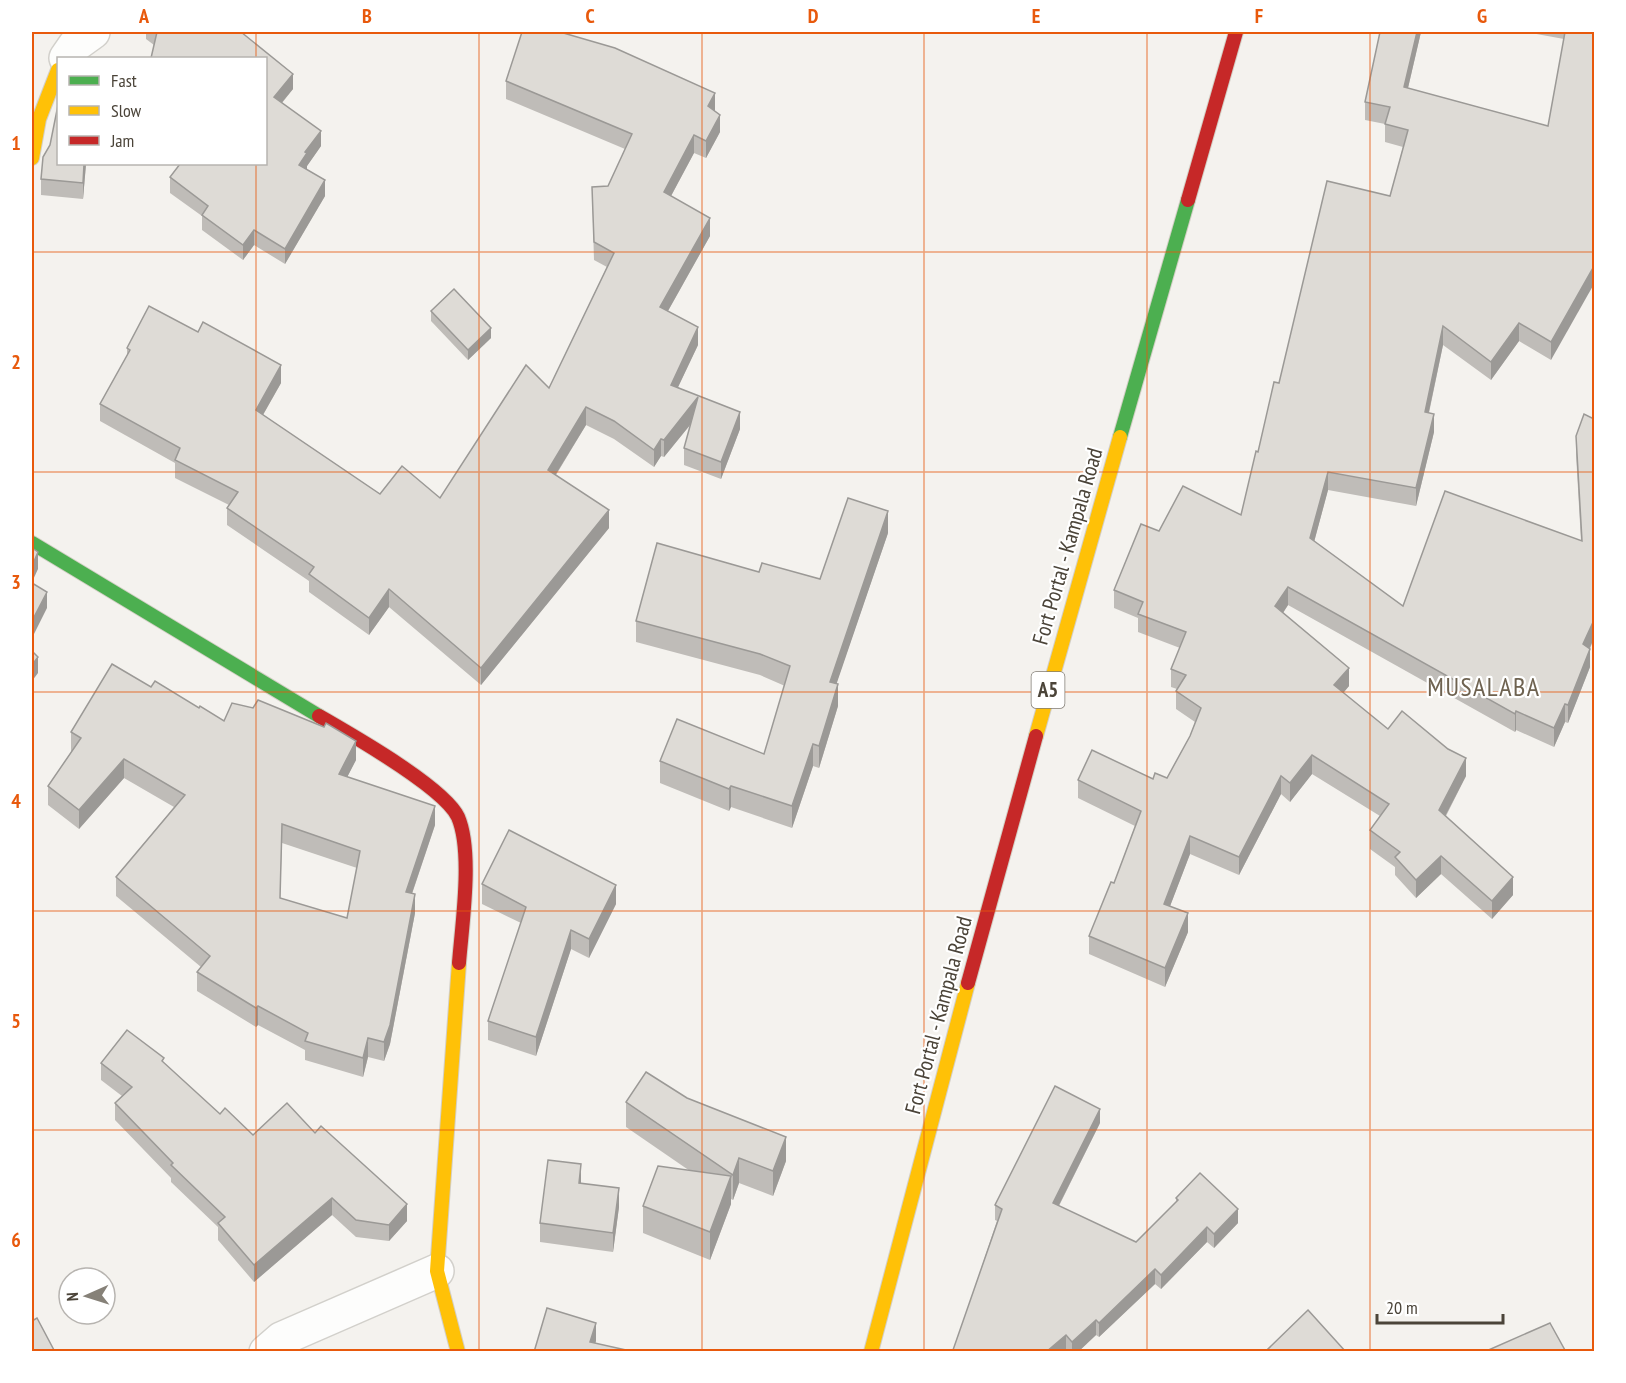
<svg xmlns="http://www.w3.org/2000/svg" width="1626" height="1383" viewBox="0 0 1626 1383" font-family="'PT Sans Narrow',sans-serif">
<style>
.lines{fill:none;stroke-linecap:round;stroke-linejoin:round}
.street-casing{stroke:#d2d0cb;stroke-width:36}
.fast-casing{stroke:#d3cfc5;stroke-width:16}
.slow-casing{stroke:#d3cfc5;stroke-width:16}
.jam-casing{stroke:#d3cfc5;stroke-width:16}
.street{stroke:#fdfdfc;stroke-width:33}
.fast{stroke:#4caf50;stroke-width:14}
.slow{stroke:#ffc107;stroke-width:14}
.jam{stroke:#c62828;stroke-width:14}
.wall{fill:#bfbcb8;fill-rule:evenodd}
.shaded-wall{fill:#9b9996}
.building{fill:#dedbd6;stroke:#9b9996;stroke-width:1.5;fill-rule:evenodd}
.grid{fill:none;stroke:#e8590c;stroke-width:1.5;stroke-opacity:0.55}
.labels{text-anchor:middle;stroke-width:4.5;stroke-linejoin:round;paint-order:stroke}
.shield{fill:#fff;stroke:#817c74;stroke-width:1.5}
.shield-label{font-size:21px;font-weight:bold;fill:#4b4439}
.street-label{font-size:22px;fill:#4b4439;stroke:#fff}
.quarter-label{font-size:26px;letter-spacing:1.5px;fill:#6e6250;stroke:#fff}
.neatline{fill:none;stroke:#e8590c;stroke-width:2}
.grid-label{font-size:20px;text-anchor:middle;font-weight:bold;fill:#e8590c}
</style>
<rect width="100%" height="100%" fill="#f4f2ee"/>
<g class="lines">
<g class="street-casing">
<g id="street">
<path d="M66,58L75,45L93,32"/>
<path d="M266,1352L281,1339L437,1271"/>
</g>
</g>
<g class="fast-casing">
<g id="fast">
<path d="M1120,437L1188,200"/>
<path d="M32,543L319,716"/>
</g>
</g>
<g class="slow-casing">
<g id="slow">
<path d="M32,158L39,119L58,70"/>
<path d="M1036,736L1120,437"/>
<path d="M458,1352L437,1271L459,963"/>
<path d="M871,1352L968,983"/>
</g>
</g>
<g class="jam-casing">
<g id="jam">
<path d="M1188,200L1236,32"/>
<path d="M319,716C350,734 444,787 458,817C473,852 462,924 459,963"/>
<path d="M968,983L1036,736"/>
</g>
</g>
<use href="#street" class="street"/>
<use href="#fast" class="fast"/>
<use href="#slow" class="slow"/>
<use href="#jam" class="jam"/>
</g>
<g class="wall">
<path d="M146,32H241L293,89L282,103L321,146L307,166L306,169L325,196L285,264L254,245L243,260L202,230V216L170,193V177L266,164L154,45L146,39Z"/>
<path d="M1380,32H1421L1408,88L1548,126L1564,39L1531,33V32H1594L1551,360L1519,341L1491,380L1443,345L1429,413L1434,432L1416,506L1328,490L1314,542L1403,606L1581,541L1576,454V436L1594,419V638L1590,649V667L1568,723L1565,722L1554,747L1516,730L1515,732L1288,605L1283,613L1349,686L1343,693L1388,729L1466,776L1446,816L1513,895L1492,919L1441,874L1416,898L1395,875V867L1370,849V830L1380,816L1312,774L1290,802L1281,794L1239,875L1190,854L1170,906L1188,932L1165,987L1089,954V936L1114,883L1135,826L1078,798V780L1153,779L1167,778L1190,736L1195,722L1176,709V691L1177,689L1171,687V669L1180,648L1138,632V618L1114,608V590L1159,531L1241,515L1258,452L1279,383L1390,196L1403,147L1385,142V124L1365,120V102Z"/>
<path d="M506,81L715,110V111L720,132L706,158L694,153L671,196L710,236L668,311L698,345L678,387L740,429L721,479L684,465V448L691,424L664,457L661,456L654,467L614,439L586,425L556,475L609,528L481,685L389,607L369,635L309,592V581L227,525V508L229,505L175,478V463L100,421V404L127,357V348L281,383L263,415L380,494L440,498L549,388L607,267L594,260L592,187L608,186L625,149L506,99Z"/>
<path d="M58,164H86L83,199L41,195V179Z"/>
<path d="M431,311L491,338L468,360L431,321Z"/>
<path d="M888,533L836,684L838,706L819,768L813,766L792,828L731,807L729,811L660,783V761L764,754L785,686L760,675L636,642V621L759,572L820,579Z"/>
<path d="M151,687L199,708L224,721L356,760L347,777L435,825L412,894L415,913L390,1044L384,1061L368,1057L363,1077L305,1060V1050L258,1025L256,1027L197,991V972L201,967L116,896V877L174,807L124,778L79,829L48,805V786L72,751H71V732ZM282,843L357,868L347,918L280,898Z"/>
<path d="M482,884L616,904L589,958L571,949L536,1056L488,1040V1021L521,923L482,904Z"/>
<path d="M101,1063H164L220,1114L253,1135L315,1133L407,1221L389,1241L356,1237L332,1215L254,1282L218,1240V1227L171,1182V1178L115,1120V1103L122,1096L101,1080Z"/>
<path d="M626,1102L786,1161L773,1196L739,1183L733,1200L731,1199V1204L710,1260L643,1233V1206L690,1171L626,1127Z"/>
<path d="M1100,1123L1059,1206L1136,1242L1176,1202V1198L1238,1223L1214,1248L1207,1242L1161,1289L1155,1284L1099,1337L1096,1335L1078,1352H1068L1066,1349L1063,1352H953L997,1221L995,1220V1205Z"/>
<path d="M581,1183L619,1207L613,1252L540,1242V1223Z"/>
</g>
<g class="shaded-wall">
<path d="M1417,32H1421L1404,105V87Z"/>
<path d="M293,74V89L274,112V97Z"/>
<path d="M715,93V110L708,124V106Z"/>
<path d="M720,115V132L706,158V141Z"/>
<path d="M321,131V146L307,166V169L299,180V165L305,152Z"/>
<path d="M694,135V153L664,209V192Z"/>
<path d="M84,164H86L83,199V183Z"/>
<path d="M325,180V196L285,264V249Z"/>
<path d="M710,218V236L660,325V307Z"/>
<path d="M254,230V245L243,260V245Z"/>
<path d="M1594,266V284L1551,360V342Z"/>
<path d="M1519,323V341L1491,380V362Z"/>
<path d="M1443,326V345L1425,430V412Z"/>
<path d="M698,327V345L671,402V385Z"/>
<path d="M491,328V338L468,360V350Z"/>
<path d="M281,365V383L256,427V410Z"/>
<path d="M698,397V415L664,457V440Z"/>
<path d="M586,407V425L548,487V470Z"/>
<path d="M740,412V429L721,479V462Z"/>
<path d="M1434,414V432L1416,506V488Z"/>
<path d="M661,439V456L654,467V450Z"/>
<path d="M1328,472V490L1310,557V538Z"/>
<path d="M609,510V528L481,685V668Z"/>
<path d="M888,511V533L830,703V682Z"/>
<path d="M38,552V569L32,582V566Z"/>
<path d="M1288,587V605L1275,625V606Z"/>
<path d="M389,589V607L369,635V618Z"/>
<path d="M47,592V608L32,638V621Z"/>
<path d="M1594,620V638L1583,663V644Z"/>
<path d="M1590,649V667L1568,723V705Z"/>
<path d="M38,657V673L32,681V665Z"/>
<path d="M1349,668V686L1334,704V685Z"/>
<path d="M838,684V706L819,768V746Z"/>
<path d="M1565,704V722L1554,747V728Z"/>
<path d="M1516,711V730L1515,732V714Z"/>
<path d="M356,741V760L339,793V774Z"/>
<path d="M813,744V766L792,828V806Z"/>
<path d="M1312,755V774L1290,802V783Z"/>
<path d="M1466,758V776L1439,828V810Z"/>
<path d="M124,759V778L79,829V810Z"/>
<path d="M1281,776V794L1239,875V857Z"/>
<path d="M731,786V807L729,811V789Z"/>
<path d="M435,806V825L406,911V892Z"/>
<path d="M1190,836V854L1164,922V904Z"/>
<path d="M1441,856V874L1416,898V880Z"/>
<path d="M1513,877V895L1492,919V901Z"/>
<path d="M616,885V904L589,958V939Z"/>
<path d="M415,894V913L390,1044L384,1061V1042Z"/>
<path d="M1188,913V932L1165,987V968Z"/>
<path d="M571,930V949L536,1056V1037Z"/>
<path d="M258,1006V1025L256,1027V1008Z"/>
<path d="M368,1038V1057L363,1077V1058Z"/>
<path d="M1100,1109V1123L1053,1217V1203Z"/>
<path d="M786,1137V1161L773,1196V1171Z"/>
<path d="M739,1158V1183L733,1200V1175Z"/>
<path d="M581,1164V1183H579Z"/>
<path d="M731,1176V1204L710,1260V1232Z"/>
<path d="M619,1188V1207L613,1252V1233Z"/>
<path d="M332,1198V1215L254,1282V1265Z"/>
<path d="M407,1204V1221L389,1241V1225Z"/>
<path d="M1238,1209V1223L1214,1248V1234Z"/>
<path d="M1207,1227V1242L1161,1289V1275Z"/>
<path d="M1155,1269V1284L1099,1337V1323Z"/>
<path d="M1096,1320V1335L1078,1352H1072V1342Z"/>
<path d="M596,1323V1341L593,1352L590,1342Z"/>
<path d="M1066,1335V1349L1063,1352H1046Z"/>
</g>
<g class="building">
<path d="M157,32H241L293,74L274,97L321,131L305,152L307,153L299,165L325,180L285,249L254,230L243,245L202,215L208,206L170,177L180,164H266V58H151Z"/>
<path d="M522,32H560L615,48L715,93L708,106L720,115L706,141L694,135L664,192L710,218L660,307L698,327L671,385L740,412L721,462L684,448L698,397L664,440L661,439L654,450L614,421L586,407L548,470L609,510L481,668L389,589L369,618L309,574L314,567L227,508L238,492L175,460L180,448L100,404L130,350L127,348L149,306L198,332L203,322L281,365L256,410L380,494L402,466L440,498L526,365L549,388L614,253L594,242L592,187L608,186L632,134L506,81Z"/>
<path d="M1380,32H1417L1404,87L1548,126L1565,32H1594V266L1551,342L1519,323L1491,362L1443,326L1425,412L1434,414L1416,488L1328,472L1310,538L1403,606L1445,491L1582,541L1576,436L1584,414L1594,419V620L1583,644L1590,649L1568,705L1565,704L1554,728L1516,711L1515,714L1288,587L1275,606L1349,668L1334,685L1388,729L1402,711L1448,749L1466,758L1439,810L1513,877L1492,901L1441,856L1416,880L1395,857L1400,852L1370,830L1389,804L1312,755L1290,783L1281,776L1239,857L1190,836L1164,904L1188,913L1165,968L1089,936L1111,882L1114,883L1141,811L1078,780L1092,750L1153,779L1155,773L1167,778L1190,736L1201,708L1176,691L1186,675L1171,669L1186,632L1138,614L1143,602L1114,590L1141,524L1159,531L1183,486L1241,515L1256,451L1258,452L1274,382L1279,383L1327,181L1390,196L1408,130L1385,124L1390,107L1365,102Z"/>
<path d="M58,105V164H84L83,183L41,179L43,157L50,145Z"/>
<path d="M454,289L491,328L468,350L431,311Z"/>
<path d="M848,498L888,511L830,682L838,684L819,746L813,744L792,806L731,786L729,789L660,761L677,719L764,754L790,666L760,654L636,621L657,543L759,572L762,563L820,579Z"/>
<path d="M32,548L38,552L32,566Z"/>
<path d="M32,583L47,592L32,621Z"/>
<path d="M32,651L38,657L32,665Z"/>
<path d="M112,664L151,687L155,681L199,708L200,706L224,721L232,703L253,708L258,700L324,727L326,723L356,741L339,774L435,806L406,892L415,894L390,1025L384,1042L368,1038L363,1058L305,1041L308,1033L258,1006L256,1008L197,972L210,956L116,877L185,795L124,759L79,810L48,786L81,738L71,732ZM282,824L360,851L347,918L280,898Z"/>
<path d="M509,830L616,885L589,939L571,930L536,1037L488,1021L526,907L482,884Z"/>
<path d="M127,1030L164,1058L162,1061L220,1114L225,1108L253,1135L287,1103L315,1133L321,1126L407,1204L389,1225L356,1220L332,1198L254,1265L218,1223L225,1217L171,1165L173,1163L115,1103L132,1087L101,1063Z"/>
<path d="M646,1072L687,1098L786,1137L773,1171L739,1158L733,1175L626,1102Z"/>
<path d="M1055,1086L1100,1109L1053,1203L1136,1242L1178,1200L1176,1198L1200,1173L1238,1209L1214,1234L1207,1227L1161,1275L1155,1269L1099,1323L1096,1320L1072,1342L1066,1335L1046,1352H955L953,1350L1002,1209L995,1205Z"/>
<path d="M548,1160L581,1164L579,1183L619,1188L613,1233L540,1223Z"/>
<path d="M658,1166L731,1176L710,1232L643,1206Z"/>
<path d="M547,1308L596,1323L590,1342L635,1352H534Z"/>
<path d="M1308,1310L1346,1352H1268L1267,1350Z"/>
<path d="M37,1318L55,1352H32V1321Z"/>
<path d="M1550,1323L1566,1352H1484Z"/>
</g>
<path class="grid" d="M256,32V58M479,32V1352M702,32V1352M924,32V1352M1147,32V1352M1370,32V1352M256,164V1352M32,252H1594M32,472H1594M32,692H1594M32,911H1594M32,1130H1594"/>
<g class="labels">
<rect class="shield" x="1031.5" y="672" width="33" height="36" rx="4.5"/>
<g class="shield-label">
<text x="1048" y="697">A5</text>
</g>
<g class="street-label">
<text transform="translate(1067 546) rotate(-74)" y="8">Fort Portal - Kampala Road</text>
<text transform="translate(938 1015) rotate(-75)" y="8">Fort Portal - Kampala Road</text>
</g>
<g class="quarter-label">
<text x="1484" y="696">MUSALABA</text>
</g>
</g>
<rect width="1626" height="1383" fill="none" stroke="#ffffff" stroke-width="66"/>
<rect x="57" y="57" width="210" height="108" fill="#ffffff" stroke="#b7b4b0" stroke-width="1.5"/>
<rect x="69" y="76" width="30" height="9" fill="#4caf50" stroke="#b7b4b0" stroke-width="1.5"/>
<text x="111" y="87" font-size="18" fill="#4b4439">Fast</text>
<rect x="69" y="106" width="30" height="9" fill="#ffc107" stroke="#b7b4b0" stroke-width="1.5"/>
<text x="111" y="117" font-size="18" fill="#4b4439">Slow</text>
<rect x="69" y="136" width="30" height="9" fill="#c62828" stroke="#b7b4b0" stroke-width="1.5"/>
<text x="111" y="147" font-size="18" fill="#4b4439">Jam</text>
<g transform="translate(87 1296) rotate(267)"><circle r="28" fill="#ffffff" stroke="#b7b4b0" stroke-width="1.5"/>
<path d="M0-4.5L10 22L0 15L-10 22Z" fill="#868178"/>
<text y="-9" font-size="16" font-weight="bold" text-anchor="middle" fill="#4b4439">N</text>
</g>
<path d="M1377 1314v9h126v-9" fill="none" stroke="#4b4439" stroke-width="3"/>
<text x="1386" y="1314" font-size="18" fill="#4b4439" stroke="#ffffff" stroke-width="4.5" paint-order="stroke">20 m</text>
<rect x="33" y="33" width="1560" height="1317" class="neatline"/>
<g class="grid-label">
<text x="144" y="23">A</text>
<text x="367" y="23">B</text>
<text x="590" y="23">C</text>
<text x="813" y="23">D</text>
<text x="1036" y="23">E</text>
<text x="1259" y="23">F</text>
<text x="1482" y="23">G</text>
<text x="16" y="150">1</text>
<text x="16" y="369">2</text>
<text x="16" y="589">3</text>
<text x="16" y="808">4</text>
<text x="16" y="1028">5</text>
<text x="16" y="1247">6</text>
</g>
</svg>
